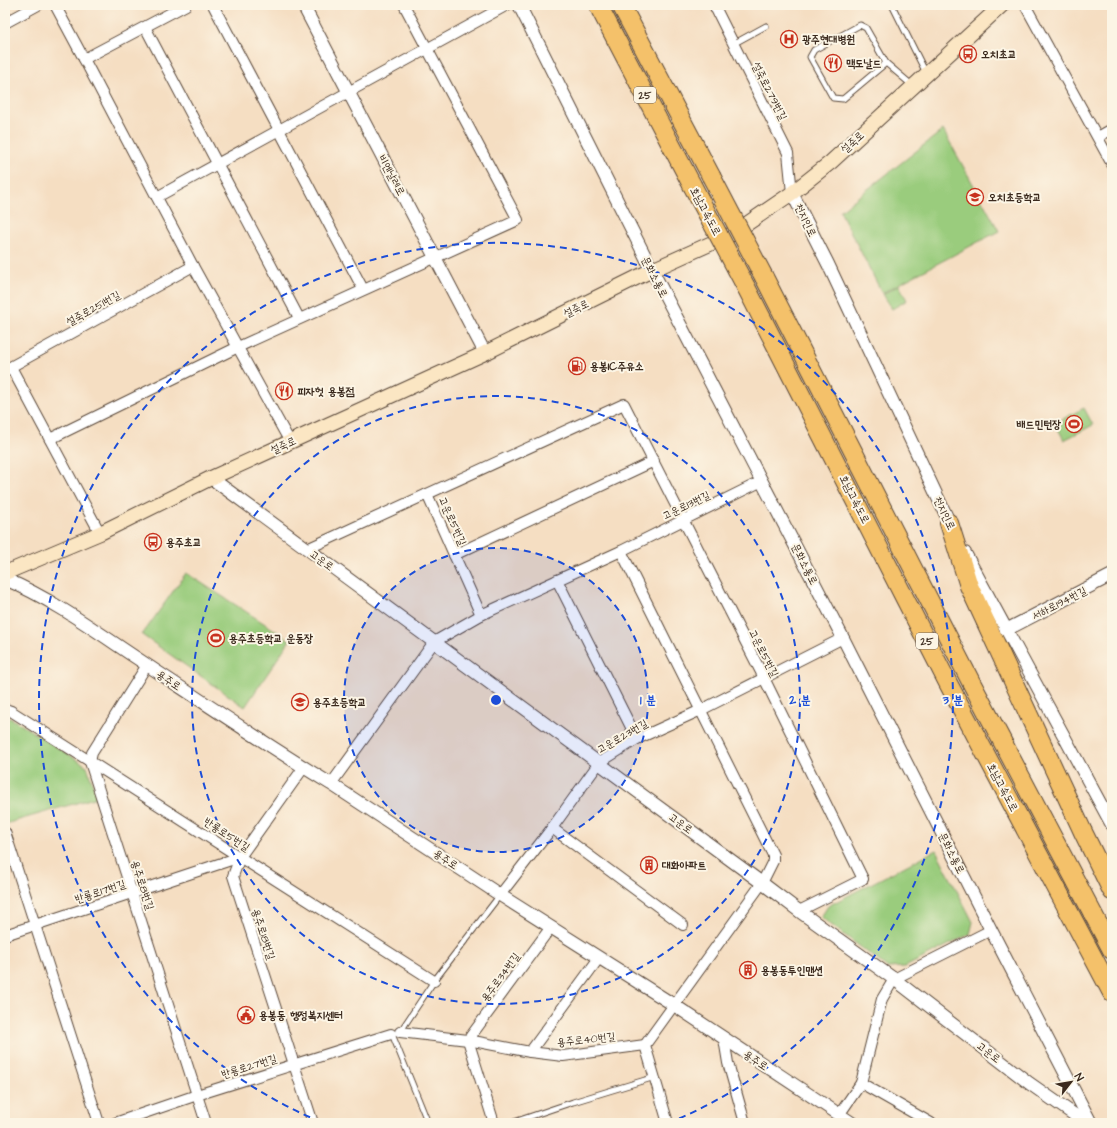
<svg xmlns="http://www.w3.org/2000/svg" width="1117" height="1128" viewBox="0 0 1117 1128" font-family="'Architects Daughter','Poor Story',sans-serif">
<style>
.green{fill:#9acc7d;stroke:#6a7b4e}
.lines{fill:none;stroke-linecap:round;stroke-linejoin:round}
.service-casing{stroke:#574537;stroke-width:7}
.minor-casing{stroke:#574537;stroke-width:12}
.tertiary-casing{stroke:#574537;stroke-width:14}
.secondary-casing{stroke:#574537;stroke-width:16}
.motorway-casing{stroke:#574537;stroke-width:20}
.service{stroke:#fff;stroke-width:5}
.minor{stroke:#fff;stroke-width:10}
.tertiary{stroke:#fff;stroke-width:12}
.secondary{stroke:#fbe6c3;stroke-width:14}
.motorway{stroke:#f4c16a;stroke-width:18}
.motorway-bridge-casing{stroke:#574537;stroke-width:20;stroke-linecap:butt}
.motorway-bridge{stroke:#f4c16a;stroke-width:18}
.ring{fill:none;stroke:#1d4ed8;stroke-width:2;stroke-dasharray:7 5}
.labels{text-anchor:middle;stroke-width:4;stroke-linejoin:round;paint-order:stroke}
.shield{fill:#fcf5e5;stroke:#75675a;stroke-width:1}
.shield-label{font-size:10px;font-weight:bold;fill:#3b2a1e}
.poi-label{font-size:11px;font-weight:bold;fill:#3b2a1e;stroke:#fcf5e5;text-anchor:start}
.street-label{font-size:11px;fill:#3b2a1e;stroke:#fcf5e5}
.centre{fill:#1d4ed8;stroke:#fcf5e5;stroke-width:2}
.ring-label{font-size:12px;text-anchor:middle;font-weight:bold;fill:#1d4ed8;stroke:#fcf5e5;stroke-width:4;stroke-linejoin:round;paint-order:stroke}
</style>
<rect width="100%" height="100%" fill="#fcf5e5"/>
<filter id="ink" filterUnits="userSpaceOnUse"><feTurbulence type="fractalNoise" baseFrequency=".025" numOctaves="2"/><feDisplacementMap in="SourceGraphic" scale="8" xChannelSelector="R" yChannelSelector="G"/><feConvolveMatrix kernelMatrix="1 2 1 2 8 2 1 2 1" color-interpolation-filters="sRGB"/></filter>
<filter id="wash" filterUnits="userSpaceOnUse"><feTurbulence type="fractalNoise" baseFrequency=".012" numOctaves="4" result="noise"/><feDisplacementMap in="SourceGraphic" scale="16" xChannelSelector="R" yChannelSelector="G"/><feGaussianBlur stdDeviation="0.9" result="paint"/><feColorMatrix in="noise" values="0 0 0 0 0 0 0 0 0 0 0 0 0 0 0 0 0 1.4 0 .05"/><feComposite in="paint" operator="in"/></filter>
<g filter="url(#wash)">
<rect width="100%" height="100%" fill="#f5dec2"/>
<g class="green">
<path d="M943,130L999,231L882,293L840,211Z"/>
<path d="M899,285L907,300L892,309L883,294Z"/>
<path d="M1084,408L1093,425L1064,440L1055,423Z"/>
<path d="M186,573L290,640L245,707L142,635Z"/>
<path d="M5,717L12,719L87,766L97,797L5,824Z"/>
<path d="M936,850L973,922L970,934L905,967L888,968L821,917L828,906Z"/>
</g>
</g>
<g filter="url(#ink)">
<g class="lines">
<g class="service-casing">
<g id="service">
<path d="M892,5L926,73"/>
<path d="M860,25L866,28L886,63L843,99L833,98L810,57L814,50Z"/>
<path d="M733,44L766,26"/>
<path d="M886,63L913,86"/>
<path d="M400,1032L434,981L500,895"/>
<path d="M392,1034L428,1123"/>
<path d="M511,1123L573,1102L655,1077"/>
</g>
</g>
<g class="minor-casing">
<g id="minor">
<path d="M55,5L84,59L193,266L290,442"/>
<path d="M213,5L363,289"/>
<path d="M716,5L715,7L788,153L792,193"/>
<path d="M1025,5L1112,164"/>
<path d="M5,23L38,5"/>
<path d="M145,27L299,318"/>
<path d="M84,59L186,5"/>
<path d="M1098,137L1112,129"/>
<path d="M157,197L507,5"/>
<path d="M11,367L100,533"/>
<path d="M5,370L193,266"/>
<path d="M50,439L238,347L518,220L404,5"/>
<path d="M427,494L481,615"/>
<path d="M307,549L624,404L764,678L863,879L799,911"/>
<path d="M621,551L773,855V861L762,883L645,1045L668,1123"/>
<path d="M454,555L654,461"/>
<path d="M557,580L637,739"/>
<path d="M147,665L92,753L90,762L206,1123"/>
<path d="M5,709L11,711L434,981"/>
<path d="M304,767L240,857L233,876L313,1123"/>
<path d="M331,784L434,642L481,615L621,551L762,481"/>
<path d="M552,828L683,925"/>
<path d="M5,832L99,1123"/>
<path d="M500,895L552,828L599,763L637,739L701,710L843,638"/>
<path d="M5,935L240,857"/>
<path d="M400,1032L468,1040L530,1052L563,1056L645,1045"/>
<path d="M724,1039L728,1063L745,1123"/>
<path d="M468,1040L551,927"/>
<path d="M468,1040L494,1123"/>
<path d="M530,1052L599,958"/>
<path d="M861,1083L882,999L894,979L991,930"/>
<path d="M839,1115L861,1083L931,1123"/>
<path d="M115,1123L197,1095L391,1034"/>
</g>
</g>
<g class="tertiary-casing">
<g id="tertiary">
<path d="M303,5L485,353"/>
<path d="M519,5L652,270L843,638L991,930L1091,1123"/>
<path d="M792,193L828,264L953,530"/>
<path d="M211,478L762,883L799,911L894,979L1029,1083L1086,1123"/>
<path d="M965,553L1112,825"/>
<path d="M5,579C52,599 93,629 135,657C200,700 265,744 331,784L500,895L674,1005L852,1123"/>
<path d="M1006,630L1112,575"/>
</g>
</g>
<g class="secondary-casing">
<path id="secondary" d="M5,573L100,533L211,478L485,353L652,270L732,234L792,193L831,162L1002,5"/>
</g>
<g class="motorway-casing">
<g id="motorway">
<path d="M598,5L692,185"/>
<path d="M621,5L711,176"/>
<path d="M764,277L971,682L1112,950"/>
<path d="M746,287L949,685L1112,993"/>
<path d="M949,523L969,586L1083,832L1112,891"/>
</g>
</g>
<use href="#service" class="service"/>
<use href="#minor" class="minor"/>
<use href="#tertiary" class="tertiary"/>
<use href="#secondary" class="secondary"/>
<use href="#motorway" class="motorway"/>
<g class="motorway-bridge-casing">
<g id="motorway-bridge">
<path d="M711,176L764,277"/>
<path d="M692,185L746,287"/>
</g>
</g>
<use href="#motorway-bridge" class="motorway-bridge"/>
</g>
</g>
<circle cx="496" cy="700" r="152" fill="#1d4ed8" fill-opacity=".12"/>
<g class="ring">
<circle cx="496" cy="700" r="152"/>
<circle cx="496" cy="700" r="304"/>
<path d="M321 1122A457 457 0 1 1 671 1122"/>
</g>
<defs>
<g id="hospital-ring" transform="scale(0.9)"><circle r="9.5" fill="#fcf5e5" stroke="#c8321e" stroke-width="1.5"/><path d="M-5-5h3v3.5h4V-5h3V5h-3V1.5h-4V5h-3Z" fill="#c8321e"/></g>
<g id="bus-ring" transform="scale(0.9)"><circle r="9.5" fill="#fcf5e5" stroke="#c8321e" stroke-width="1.5"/><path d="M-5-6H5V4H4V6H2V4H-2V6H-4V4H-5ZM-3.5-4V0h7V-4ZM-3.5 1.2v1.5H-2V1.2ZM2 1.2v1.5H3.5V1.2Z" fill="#c8321e"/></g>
<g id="restaurant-ring" transform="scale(0.9)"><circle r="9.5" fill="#fcf5e5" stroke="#c8321e" stroke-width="1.5"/><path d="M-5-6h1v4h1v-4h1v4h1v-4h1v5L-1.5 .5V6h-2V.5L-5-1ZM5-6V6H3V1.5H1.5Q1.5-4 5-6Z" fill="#c8321e"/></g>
<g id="school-ring" transform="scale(0.9)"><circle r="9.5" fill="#fcf5e5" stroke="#c8321e" stroke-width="1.5"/><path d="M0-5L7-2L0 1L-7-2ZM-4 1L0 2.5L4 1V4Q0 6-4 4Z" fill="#c8321e"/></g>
<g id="fuel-ring" transform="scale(0.9)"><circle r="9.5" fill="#fcf5e5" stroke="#c8321e" stroke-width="1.5"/><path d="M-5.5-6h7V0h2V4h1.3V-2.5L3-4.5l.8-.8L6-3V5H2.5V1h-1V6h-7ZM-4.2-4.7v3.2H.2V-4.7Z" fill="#c8321e"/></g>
<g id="stadium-ring" transform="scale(0.9)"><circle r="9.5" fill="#fcf5e5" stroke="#c8321e" stroke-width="1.5"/><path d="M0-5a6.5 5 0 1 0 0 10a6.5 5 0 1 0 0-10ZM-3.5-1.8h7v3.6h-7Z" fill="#c8321e"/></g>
<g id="building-ring" transform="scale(0.9)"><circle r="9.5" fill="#fcf5e5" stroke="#c8321e" stroke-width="1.5"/><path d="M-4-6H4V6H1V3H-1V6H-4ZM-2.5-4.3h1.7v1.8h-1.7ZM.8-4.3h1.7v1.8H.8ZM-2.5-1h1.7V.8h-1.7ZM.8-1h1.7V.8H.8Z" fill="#c8321e"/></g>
<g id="civic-ring" transform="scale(0.9)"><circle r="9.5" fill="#fcf5e5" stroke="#c8321e" stroke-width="1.5"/><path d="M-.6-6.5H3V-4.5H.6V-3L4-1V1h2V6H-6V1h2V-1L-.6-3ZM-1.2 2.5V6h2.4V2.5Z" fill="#c8321e"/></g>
</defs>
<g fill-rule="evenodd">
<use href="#hospital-ring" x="789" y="39"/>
<use href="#bus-ring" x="968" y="54"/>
<use href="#restaurant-ring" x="833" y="63"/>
<use href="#school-ring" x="975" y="197"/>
<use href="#fuel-ring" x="577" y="366"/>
<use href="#restaurant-ring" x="284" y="391"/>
<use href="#stadium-ring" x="1074" y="424"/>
<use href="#bus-ring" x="153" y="542"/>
<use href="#stadium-ring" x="216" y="638"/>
<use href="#school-ring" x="300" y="702"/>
<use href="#building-ring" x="649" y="865"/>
<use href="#building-ring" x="748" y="970"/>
<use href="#civic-ring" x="246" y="1015"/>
</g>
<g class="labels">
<g class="shield">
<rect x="634" y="87" width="22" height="16" rx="3"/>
<rect x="916" y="633" width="22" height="16" rx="3"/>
</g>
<g class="shield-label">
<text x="645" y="99">25</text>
<text x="927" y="645">25</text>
</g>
<g class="poi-label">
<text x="802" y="43">광주현대병원</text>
<text x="981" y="58">오치초교</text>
<text x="846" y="67">맥도날드</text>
<text x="988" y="201">오치초등학교</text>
<text x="590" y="370">용봉IC주유소</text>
<text x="297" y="395">피자헛 용봉점</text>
<text x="1061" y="428" text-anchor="end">배드민턴장</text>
<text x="166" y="546">용주초교</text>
<text x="229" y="642">용주초등학교 운동장</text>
<text x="313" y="706">용주초등학교</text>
<text x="662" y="869">대화아파트</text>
<text x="761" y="974">용봉동투인맨션</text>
<text x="259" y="1019">용봉동 행정복지센터</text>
</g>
<g class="street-label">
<text transform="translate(770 91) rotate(63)" y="4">설죽로279번길</text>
<text transform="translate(852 142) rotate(-42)" y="4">설죽로</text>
<text transform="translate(392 175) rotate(62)" y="4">비엔날레로</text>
<text transform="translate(706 211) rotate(62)" y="4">호남고속도로</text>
<text transform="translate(806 220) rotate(64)" y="4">천지인로</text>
<text transform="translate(655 277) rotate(63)" y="4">문화소통로</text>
<text transform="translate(93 308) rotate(-29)" y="4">설죽로251번길</text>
<text transform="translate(576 308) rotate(-26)" y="4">설죽로</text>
<text transform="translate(283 445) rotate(-24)" y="4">설죽로</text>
<text transform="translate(855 499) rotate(63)" y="4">호남고속도로</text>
<text transform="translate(686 505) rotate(-26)" y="4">고운로13번길</text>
<text transform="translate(945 513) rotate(64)" y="4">천지인로</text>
<text transform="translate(453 521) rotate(66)" y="4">고운로5번길</text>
<text transform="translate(322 560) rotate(36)" y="4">고운로</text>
<text transform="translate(805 564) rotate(63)" y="4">문화소통로</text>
<text transform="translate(1059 603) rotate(-27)" y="4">서하로194번길</text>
<text transform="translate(764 653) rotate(63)" y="4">고운로5번길</text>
<text transform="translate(169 680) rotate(33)" y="4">용주로</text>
<text transform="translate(622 736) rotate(-30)" y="4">고운로23번길</text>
<text transform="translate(1003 787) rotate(62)" y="4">호남고속도로</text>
<text transform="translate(681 823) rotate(36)" y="4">고운로</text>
<text transform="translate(227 834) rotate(33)" y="4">반룡로5번길</text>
<text transform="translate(952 853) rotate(63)" y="4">문화소통로</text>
<text transform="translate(446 859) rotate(33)" y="4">용주로</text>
<text transform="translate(143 885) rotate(72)" y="4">용주로8번길</text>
<text transform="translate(100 891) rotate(-18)" y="4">반룡로17번길</text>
<text transform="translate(264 934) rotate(72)" y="4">용주로18번길</text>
<text transform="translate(500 977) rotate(-54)" y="4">용주로34번길</text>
<text transform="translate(586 1039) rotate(-6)" y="4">용주로40번길</text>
<text transform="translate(989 1052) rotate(38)" y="4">고운로</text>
<text transform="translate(756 1060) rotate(33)" y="4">용주로</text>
<text transform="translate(249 1066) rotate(-17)" y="4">반룡로27번길</text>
</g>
</g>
<circle cx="496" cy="700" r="6" class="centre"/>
<g class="ring-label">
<text x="648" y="704">1 분</text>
<text x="800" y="704">2 분</text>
<text x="953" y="704">3 분</text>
</g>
<rect width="1117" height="1128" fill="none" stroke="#fcf5e5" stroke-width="20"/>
<g transform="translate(1071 1082) rotate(59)" stroke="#fcf5e5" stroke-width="3" paint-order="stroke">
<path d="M0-3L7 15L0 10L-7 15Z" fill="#3b2a1e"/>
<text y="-6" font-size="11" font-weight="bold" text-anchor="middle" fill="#3b2a1e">N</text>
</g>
</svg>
